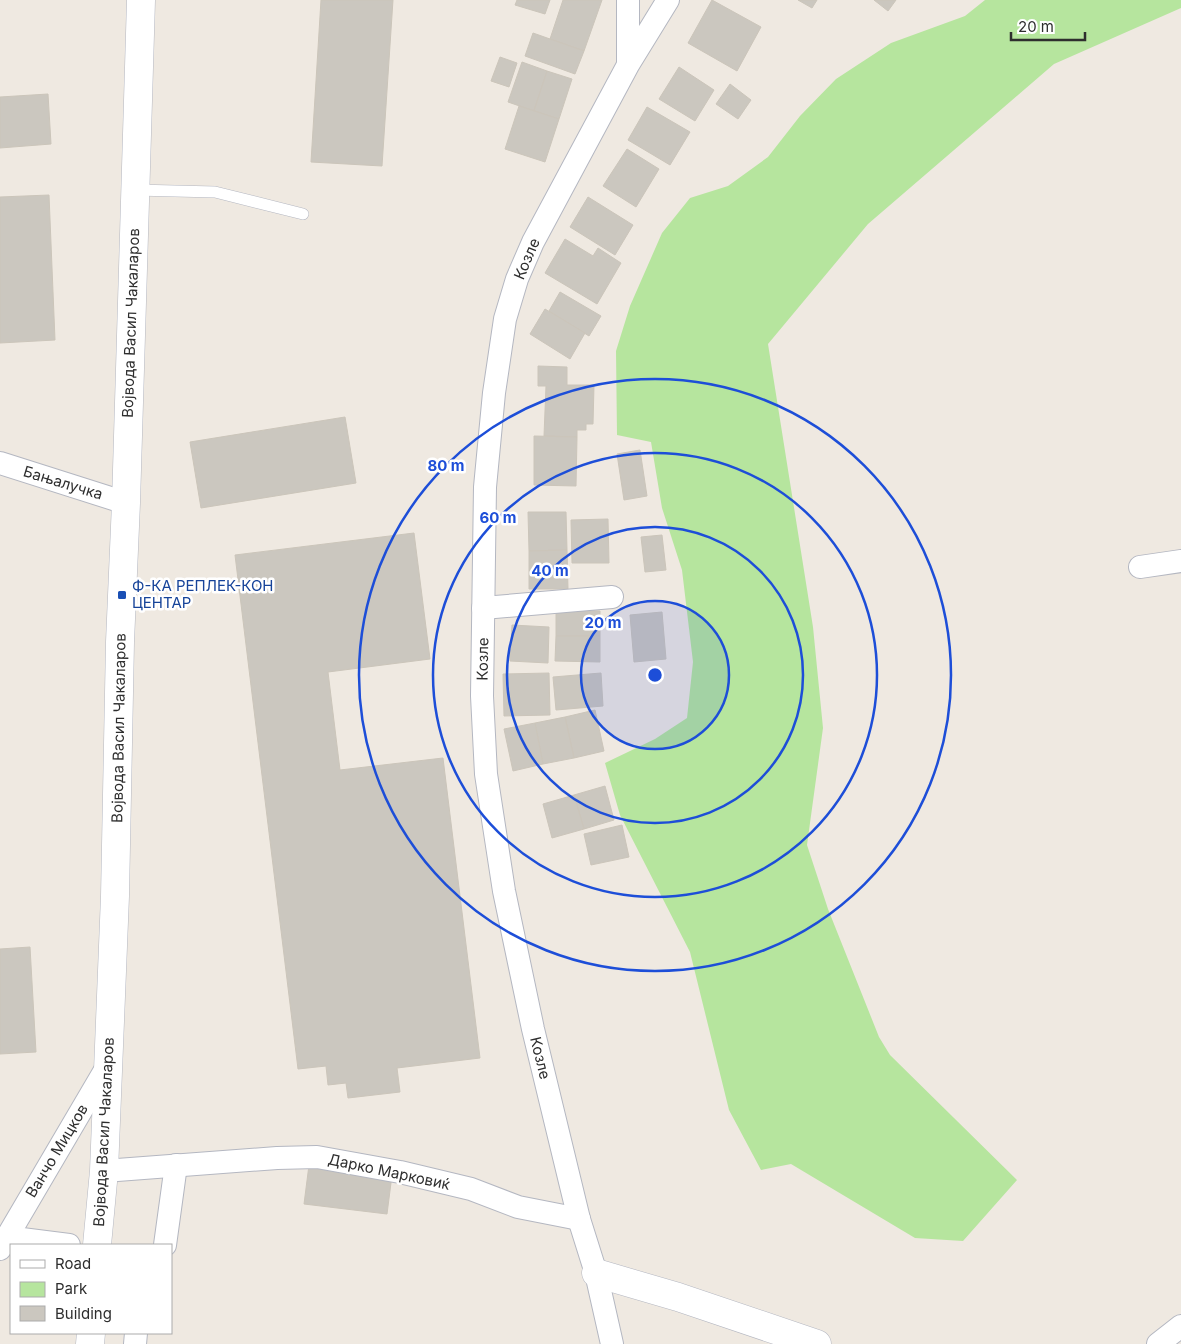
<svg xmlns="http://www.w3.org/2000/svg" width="1181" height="1344" viewBox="0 0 1181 1344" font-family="Inter,sans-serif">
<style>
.green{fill:#b6e59e}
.building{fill:#cbc7bf;stroke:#cbc5ba}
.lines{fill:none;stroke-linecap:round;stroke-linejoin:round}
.lane-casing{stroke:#b4b7c1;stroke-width:12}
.street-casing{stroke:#b4b7c1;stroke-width:24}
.secondary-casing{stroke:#b4b7c1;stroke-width:29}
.lane{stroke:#fff;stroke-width:11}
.street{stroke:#fff;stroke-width:22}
.secondary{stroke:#fff;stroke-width:28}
.ring{fill:none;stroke:#1d4ed8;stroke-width:2.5}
.transit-dot{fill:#1a4fb4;stroke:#fff;stroke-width:2}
.labels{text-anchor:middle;stroke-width:5;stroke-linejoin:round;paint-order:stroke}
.street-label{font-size:15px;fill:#2e2e2e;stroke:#fff}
.transit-label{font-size:15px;fill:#164399;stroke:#fff;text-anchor:start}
.centre{fill:#1d4ed8;stroke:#fff;stroke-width:2.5}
.ring-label{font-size:15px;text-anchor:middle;font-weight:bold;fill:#1d4ed8;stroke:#fff;stroke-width:5;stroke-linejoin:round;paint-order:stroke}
</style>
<rect width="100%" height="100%" fill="#efe9e1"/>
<path class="green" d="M985,0H1181V8L1054,64L868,224L768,344L813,627L823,728L807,845L828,909L879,1037L890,1055L1017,1180L963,1241L915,1238L791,1164L761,1170L729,1110L690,952L620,815L605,763L655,739L687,718L693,662L682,570L662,508L651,442L617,435L616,351L630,306L662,233L690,198L728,186L768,157L800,116L836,79L891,43L965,16Z"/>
<g class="building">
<path d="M321,0H393L382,166L311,162Z"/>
<path d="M517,0H550L545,14L515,5Z"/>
<path d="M563,0H602L584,51L550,39Z"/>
<path d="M712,0L761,27L737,71L688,43Z"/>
<path d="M798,0H817L812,8Z"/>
<path d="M874,0H896L888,11Z"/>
<path d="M533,33L584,51L575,74L525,56Z"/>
<path d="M500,57L517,63L509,87L491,81Z"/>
<path d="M522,62L547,71L534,111L508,102Z"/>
<path d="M679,67L714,90L695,121L659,99Z"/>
<path d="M547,71L572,79L559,119L534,111Z"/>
<path d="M730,84L751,100L738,119L716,104Z"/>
<path d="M48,94L51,144L0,148V97Z"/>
<path d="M519,106L559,119L545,162L505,149Z"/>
<path d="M647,107L690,132L670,165L628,140Z"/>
<path d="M627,149L659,169L636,207L603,186Z"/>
<path d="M49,195L55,340L0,343V197Z"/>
<path d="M588,197L633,225L615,255L570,227Z"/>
<path d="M565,239L593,256L598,248L621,263L597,304L545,273Z"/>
<path d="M560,292L601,316L589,336L549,311Z"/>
<path d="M545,309L585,333L570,359L530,334Z"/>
<path d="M538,366L567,367V385H594L593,424H586V430H577V437L544,436L546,386H538Z"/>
<path d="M345,417L356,483L201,508L190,442Z"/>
<path d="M534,436L577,437L576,486L534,485Z"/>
<path d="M640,450L647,496L624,500L617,454Z"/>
<path d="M528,512H566L567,550L529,551Z"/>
<path d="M608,519L609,563H572L571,520Z"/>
<path d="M414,533L430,659L328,672L340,770L443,758L480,1058L397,1068L400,1092L348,1098L346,1083L328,1085L326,1066L298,1069L235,555Z"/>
<path d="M662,535L666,570L645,572L641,537Z"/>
<path d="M567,550L568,589H529V551Z"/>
<path d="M556,610L600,611V636H556Z"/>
<path d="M662,612L666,659L634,662L630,615Z"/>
<path d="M512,625L549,627L548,663L510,661Z"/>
<path d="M556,636H600V662L555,661Z"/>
<path d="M549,673L550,715L504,716L503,674Z"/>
<path d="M601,673L603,706L556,710L553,677Z"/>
<path d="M595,710L604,751L574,758L565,717Z"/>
<path d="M565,717L574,758L543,764L535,723Z"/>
<path d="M535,723L543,764L513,771L504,729Z"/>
<path d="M605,786L614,820L584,829L574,795Z"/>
<path d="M574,795L584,829L552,838L543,804Z"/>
<path d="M622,825L629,857L591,865L584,834Z"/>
<path d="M30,947L36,1052L0,1054V949Z"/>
<path d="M309,1165L392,1175L387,1214L304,1204Z"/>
</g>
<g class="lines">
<g class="lane-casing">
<path id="lane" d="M135,190L215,192L303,214"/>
</g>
<g class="street-casing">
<g id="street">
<path d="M628,64V0"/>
<path d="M0,463L126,503"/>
<path d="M1140,567L1181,561"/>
<path d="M483,608L612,597"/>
<path d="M104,1171L277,1158L317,1157L400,1172L471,1189L518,1207L579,1219"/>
<path d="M6,1237L69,1245"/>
<path d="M165,1245L176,1165"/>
<path d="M0,1249L108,1065"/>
<path d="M135,1344L136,1333"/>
<path d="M612,1344L596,1273L579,1219L533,1029L504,891L486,774L482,696L485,487L494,393L505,319L517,279L533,242L628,65L668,0"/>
<path d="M1158,1344L1181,1326"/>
</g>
</g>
<g class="secondary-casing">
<g id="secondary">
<path d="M97,1245L104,1171L115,896L120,642L126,503L141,0"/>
<path d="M596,1273L678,1297L817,1344"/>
<path d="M90,1344L91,1333"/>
</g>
</g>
<use href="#lane" class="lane"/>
<use href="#street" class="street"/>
<use href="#secondary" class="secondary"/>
</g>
<circle cx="655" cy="675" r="74" fill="#1d4ed8" fill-opacity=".12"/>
<g class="ring">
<circle cx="655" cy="675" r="74"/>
<circle cx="655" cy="675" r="148"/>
<circle cx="655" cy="675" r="222"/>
<circle cx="655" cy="675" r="296"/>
</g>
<rect class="transit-dot" x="117" y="590" width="10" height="10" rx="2.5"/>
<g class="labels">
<g class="street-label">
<text transform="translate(527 259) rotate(-67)" y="5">Козле</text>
<text transform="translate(131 323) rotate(-88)" y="5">Војвода Васил Чакаларов</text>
<text transform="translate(63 483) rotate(17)" y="5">Бањалучка</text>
<text transform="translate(483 659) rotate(-89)" y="5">Козле</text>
<text transform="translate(119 728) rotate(-89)" y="5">Војвода Васил Чакаларов</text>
<text transform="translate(540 1058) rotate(76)" y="5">Козле</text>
<text transform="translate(104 1132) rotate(-87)" y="5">Војвода Васил Чакаларов</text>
<text transform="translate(57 1151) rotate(-59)" y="5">Ванчо Мицков</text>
<text transform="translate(389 1172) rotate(12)" y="5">Дарко Марковиќ</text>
</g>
<g class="transit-label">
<text x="132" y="591">Ф-КА РЕПЛЕК-КОН<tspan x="132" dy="17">ЦЕНТАР</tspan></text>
</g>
</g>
<circle cx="655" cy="675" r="8" class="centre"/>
<g class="ring-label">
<text x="446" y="471">80 m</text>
<text x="498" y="523">60 m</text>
<text x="550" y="576">40 m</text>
<text x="603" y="628">20 m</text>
</g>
<rect x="10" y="1244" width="162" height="90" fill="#ffffff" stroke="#ababab"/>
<rect x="20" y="1260" width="25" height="8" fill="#ffffff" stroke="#ababab"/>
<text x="55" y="1269" font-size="15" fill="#2e2e2e">Road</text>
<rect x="20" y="1282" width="25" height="15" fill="#b6e59e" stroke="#ababab"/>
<text x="55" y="1294" font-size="15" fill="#2e2e2e">Park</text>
<rect x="20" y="1306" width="25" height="15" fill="#cbc7bf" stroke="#ababab"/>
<text x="55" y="1319" font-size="15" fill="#2e2e2e">Building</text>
<path d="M1011 32v8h74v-8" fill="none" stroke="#2e2e2e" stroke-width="2.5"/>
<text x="1018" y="32" font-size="15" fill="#2e2e2e" stroke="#ffffff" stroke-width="4" paint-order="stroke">20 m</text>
</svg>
